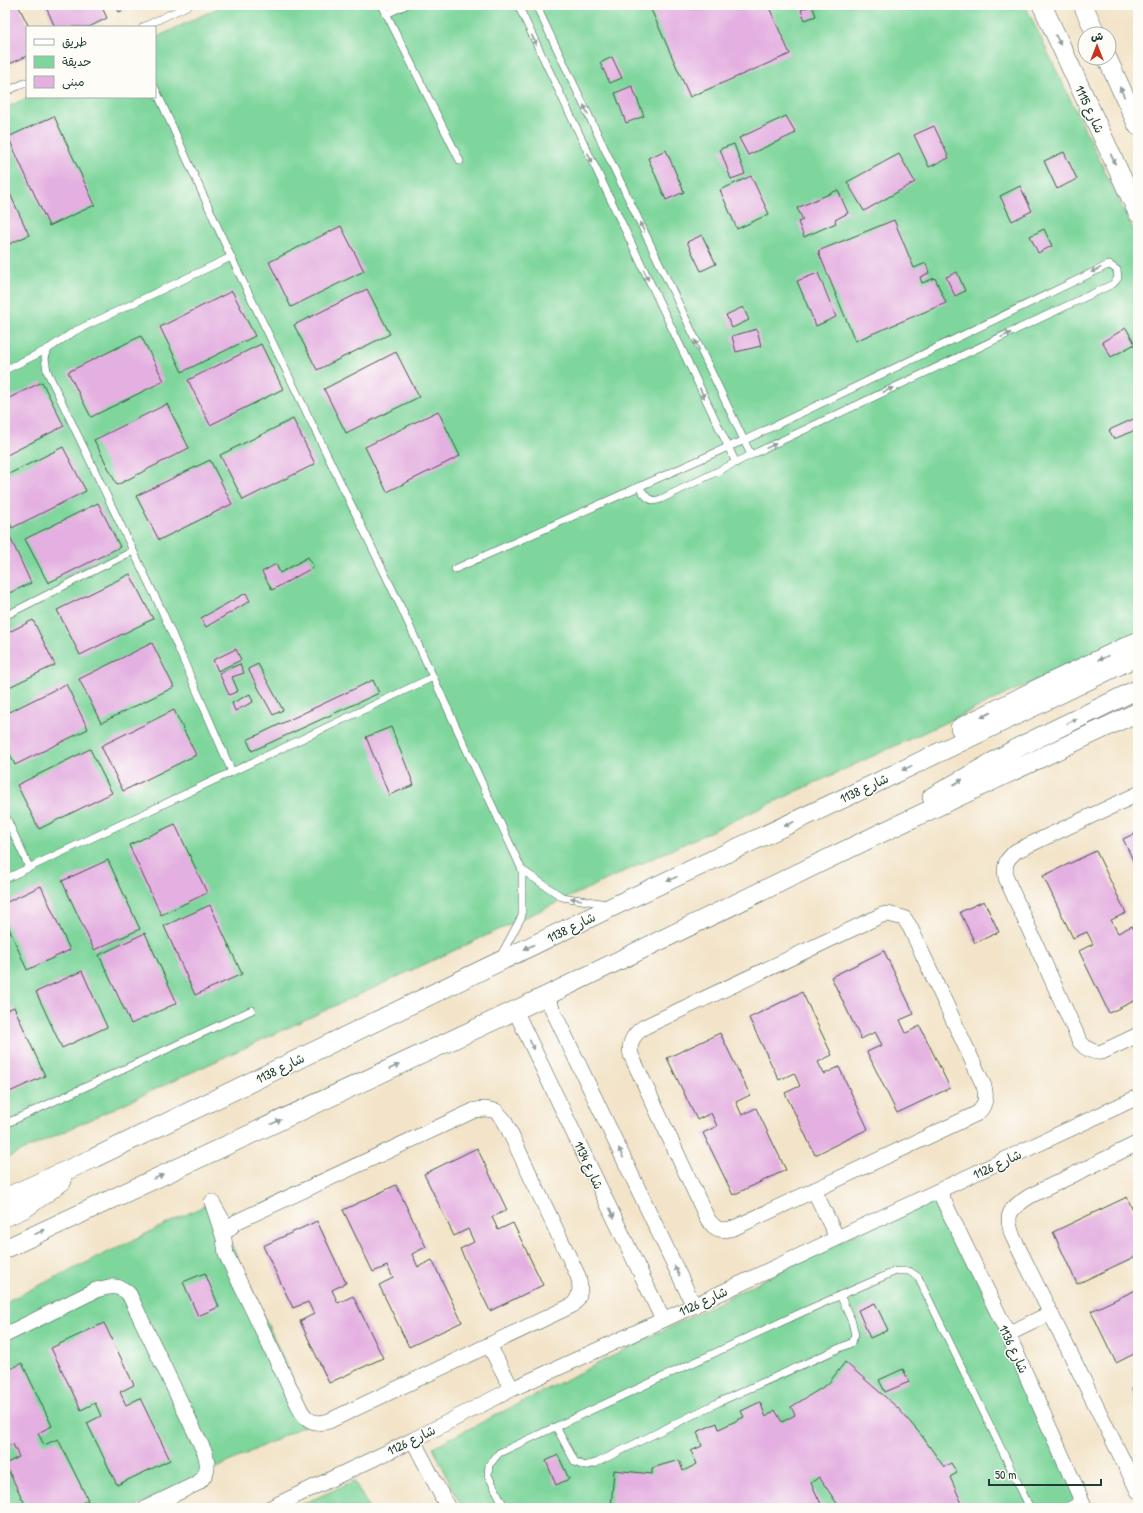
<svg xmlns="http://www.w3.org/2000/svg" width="1143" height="1513" viewBox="0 0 1143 1513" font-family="'Patrick Hand','Playpen Sans Arabic',sans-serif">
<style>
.green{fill:#7ed69c;stroke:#4e8a68}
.building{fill:#e4b0e1}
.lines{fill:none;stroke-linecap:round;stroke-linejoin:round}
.service-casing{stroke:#3f564a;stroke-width:8}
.minor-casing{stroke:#3f564a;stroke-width:16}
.tertiary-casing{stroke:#3f564a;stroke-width:20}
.service{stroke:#fff;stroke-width:7}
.minor{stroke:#fff;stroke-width:15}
.tertiary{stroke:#fff;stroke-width:19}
.oneway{fill:#8f9e9a}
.labels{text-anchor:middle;stroke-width:3;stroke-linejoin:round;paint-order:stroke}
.street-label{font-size:13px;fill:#1f3d34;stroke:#fdfcf7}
</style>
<rect width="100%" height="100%" fill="#fdfcf7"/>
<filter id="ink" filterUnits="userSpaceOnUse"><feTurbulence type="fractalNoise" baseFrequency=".025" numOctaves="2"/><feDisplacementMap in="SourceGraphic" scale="8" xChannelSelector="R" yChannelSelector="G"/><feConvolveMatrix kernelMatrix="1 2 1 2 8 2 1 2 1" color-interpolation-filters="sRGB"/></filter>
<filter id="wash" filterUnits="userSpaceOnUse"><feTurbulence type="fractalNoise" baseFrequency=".012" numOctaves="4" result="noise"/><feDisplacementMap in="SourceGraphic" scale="16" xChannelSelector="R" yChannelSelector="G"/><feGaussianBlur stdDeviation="0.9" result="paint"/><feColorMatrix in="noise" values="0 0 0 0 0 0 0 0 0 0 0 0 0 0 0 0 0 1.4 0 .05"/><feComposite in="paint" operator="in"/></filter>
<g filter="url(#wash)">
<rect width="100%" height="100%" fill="#f3e4c9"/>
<g class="green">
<path d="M224,5H1025L1138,240V633L5,1159V108L29,97H155V38Z"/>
<path d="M939,1191L1091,1508H462L433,1447Z"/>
<path d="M212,1202L312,1422L134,1508H5V1302Z"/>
<path d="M354,1481L369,1508H294Z"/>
</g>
<g id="blocks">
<g class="building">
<path d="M5,5H18L29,27H27V56L5,66Z"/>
<path d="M45,5H101L107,18L89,27H55Z"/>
<path d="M116,5H134L119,12Z"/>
<path d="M649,5H768L790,54L690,97Z"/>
<path d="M812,5L816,16L805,20L801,10Z"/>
<path d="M612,57L622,78L610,83L600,63Z"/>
<path d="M632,86L644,116L626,123L615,93Z"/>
<path d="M54,116L95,205L49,226L8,137Z"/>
<path d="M786,116L796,133L748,155L739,138Z"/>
<path d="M934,126L949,158L929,167L914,135Z"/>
<path d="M734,144L745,174L731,179L720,149Z"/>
<path d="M666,150L684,192L666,200L648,158Z"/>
<path d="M1064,152L1077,179L1057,189L1044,161Z"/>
<path d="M899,154L915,182L864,211L847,182Z"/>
<path d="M751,176L769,214L737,229L720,190Z"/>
<path d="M5,183L29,235L5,246Z"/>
<path d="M1020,186L1032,211L1012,221L1000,196Z"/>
<path d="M838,190L848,213L835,220L836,223L804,237L798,222L803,220L797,208Z"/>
<path d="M894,220L914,268L926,263L929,273L920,277L922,283L935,278L946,303L855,341L818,251Z"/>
<path d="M341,226L364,271L291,307L269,262Z"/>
<path d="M1044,229L1052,246L1038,253L1030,236Z"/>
<path d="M702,235L716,264L701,271L687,242Z"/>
<path d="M957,272L965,291L955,296L946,277Z"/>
<path d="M818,273L836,317L816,326L797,281Z"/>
<path d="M367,289L390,334L317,370L294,325Z"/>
<path d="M232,291L255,336L182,372L160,327Z"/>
<path d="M743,307L749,320L732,328L726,315Z"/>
<path d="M1126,328L1135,344L1111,357L1102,342Z"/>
<path d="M757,329L761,346L736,352L732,336Z"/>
<path d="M141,336L164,381L91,417L68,372Z"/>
<path d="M261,344L283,389L210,425L188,380Z"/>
<path d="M396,352L419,397L346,433L324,389Z"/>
<path d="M42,382L64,426L5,456V400Z"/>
<path d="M167,404L189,448L117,485L94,440Z"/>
<path d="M438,411L460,456L387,492L365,447Z"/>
<path d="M1138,417V429L1114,439L1109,430Z"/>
<path d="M293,419L315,464L243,500L220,455Z"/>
<path d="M63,447L86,491L12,528L5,513V476Z"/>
<path d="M210,460L232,504L159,540L136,496Z"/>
<path d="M98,503L120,547L48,583L25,539Z"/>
<path d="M10,537L31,583L5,595V539Z"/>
<path d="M308,557L314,567L272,590L262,572L276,564L280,573Z"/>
<path d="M130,574L153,619L80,655L57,610Z"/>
<path d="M246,593L250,601L206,627L201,618Z"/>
<path d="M33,620L55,665L5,689V634Z"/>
<path d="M152,643L174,687L101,723L79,679Z"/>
<path d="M236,649L241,660L218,671L213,660Z"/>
<path d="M240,664L244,673L232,677L238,691L229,695L219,673Z"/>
<path d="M258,664L283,710L273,715L248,669Z"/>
<path d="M373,680L379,693L252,751L247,740Z"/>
<path d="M66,684L88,729L15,765L5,744V714Z"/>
<path d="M250,694L253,702L235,711L232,703Z"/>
<path d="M174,710L196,755L123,791L101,746Z"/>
<path d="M391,727L414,785L389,795L366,737Z"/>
<path d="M90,749L112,793L39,829L17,785Z"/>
<path d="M175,824L207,893L161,915L129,845Z"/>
<path d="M1138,832V871L1123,839Z"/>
<path d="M1096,851L1126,913L1111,920L1118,933L1132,926L1138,938V999L1109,1013L1079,951L1093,944L1087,932L1073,938L1043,876Z"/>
<path d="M108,860L140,929L94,950L62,881Z"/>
<path d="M41,886L70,950L27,970L5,919V903Z"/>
<path d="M984,901L999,932L975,943L960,912Z"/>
<path d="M210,905L242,974L195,995L164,926Z"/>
<path d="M145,933L177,1003L131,1024L99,955Z"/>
<path d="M884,951L914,1014L900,1020L906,1033L920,1026L950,1088L897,1113L867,1052L882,1045L875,1032L861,1039L831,977Z"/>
<path d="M82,971L107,1027L62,1048L36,992Z"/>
<path d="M802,992L832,1055L818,1062L824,1074L839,1067L868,1129L815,1155L785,1093L800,1086L794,1073L779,1080L749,1018Z"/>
<path d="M14,1007L45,1076L5,1094V1011Z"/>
<path d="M720,1033L750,1095L736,1102L742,1115L756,1108L786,1170L733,1195L703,1133L717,1126L711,1113L697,1120L667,1058Z"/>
<path d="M477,1148L507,1210L492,1217L498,1230L513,1223L543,1285L490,1311L460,1249L474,1242L468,1229L454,1236L424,1174Z"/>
<path d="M396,1185L426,1247L412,1254L418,1267L432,1260L462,1322L409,1347L379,1285L393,1278L387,1266L373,1272L343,1210Z"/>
<path d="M1127,1197L1133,1211L1138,1208V1255L1077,1284L1053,1232Z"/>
<path d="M317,1221L346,1283L332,1290L338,1303L353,1296L383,1358L329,1383L300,1321L314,1314L308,1302L293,1308L263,1246Z"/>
<path d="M205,1273L219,1307L198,1316L183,1282Z"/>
<path d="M1138,1289V1352L1116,1363L1091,1311Z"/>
<path d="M875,1303L888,1330L870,1338L858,1310Z"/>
<path d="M104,1323L134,1385L120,1392L126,1405L140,1398L170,1460L117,1485L87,1423L101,1416L95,1403L81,1410L51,1348Z"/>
<path d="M845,1362L898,1408L922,1436L944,1467L951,1463L957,1473L950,1477L964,1508H840L819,1477L811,1483L823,1508H611L614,1470L652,1474V1468L679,1460L683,1471L697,1464L691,1451L702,1446L697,1432L717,1423L719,1429L744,1417L741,1411L760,1402L766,1417L775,1410L782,1422L795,1415L791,1407L828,1384Z"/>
<path d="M22,1363L52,1426L38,1433L44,1445L58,1439L88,1500L72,1508H27L5,1464L19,1457L13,1444L5,1448V1372Z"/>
<path d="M903,1369L909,1382L885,1392L879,1380Z"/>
<path d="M1138,1386V1403L1132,1389Z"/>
<path d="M558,1455L569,1479L556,1485L546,1461Z"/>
</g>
</g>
</g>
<g filter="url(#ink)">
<use href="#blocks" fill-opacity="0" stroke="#3f564a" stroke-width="1"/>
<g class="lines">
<g class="service-casing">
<g id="service">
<path d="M382,5L460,161"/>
<path d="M518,5L736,463"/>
<path d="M536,5L751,455"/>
<path d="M386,14L406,5"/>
<path d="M143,27L189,5"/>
<path d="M155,88L231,257L399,603L522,870V916L500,957"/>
<path d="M5,92L27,82"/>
<path d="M231,257L75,331L48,349L45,358L47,371L162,611L232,772"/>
<path d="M5,370L48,349"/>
<path d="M455,569L728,447L743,441L1106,266L1110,265L1117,270L1118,278L1113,284L751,455L661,499C650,504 645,495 639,487"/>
<path d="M5,616L133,551"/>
<path d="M5,815L29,867"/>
<path d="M522,870L562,897L607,904"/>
<path d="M5,879L433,677"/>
<path d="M5,1124L252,1010"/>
<path d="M556,1427L575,1462L584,1466L596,1463L719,1402L851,1343L855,1335L852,1322L840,1295"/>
<path d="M505,1508L488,1475L489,1465L499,1453L807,1310L896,1271H909L918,1277L1030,1508"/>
<path d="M1064,1508L1081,1500"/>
</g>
</g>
<g class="minor-casing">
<g id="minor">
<path d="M1138,794L1016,851C1006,860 1004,864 1006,878L1080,1042C1086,1049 1092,1053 1102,1052L1138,1035"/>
<path d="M888,914L904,918L910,927L984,1086C987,1097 985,1108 976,1114L736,1227C723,1232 715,1231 707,1218L631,1055C628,1042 634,1034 644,1027L882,915Z"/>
<path d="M546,996L694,1306"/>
<path d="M515,1010L663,1320"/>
<path d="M486,1109L496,1111L504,1120L578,1276C581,1288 581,1296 573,1305L329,1421C316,1425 308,1422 301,1411L226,1254L224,1239L212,1202L228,1230L236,1222L475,1110Z"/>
<path d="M1138,1143L1030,1196C1010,1209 1004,1213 1013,1237L1138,1491"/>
<path d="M814,1190L837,1238"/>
<path d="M939,1191L1008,1334L1085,1508"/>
<path d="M1008,1334L1051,1313"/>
<path d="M5,1335L96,1290C110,1286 119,1284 129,1294L205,1453C209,1466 208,1474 198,1483L146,1508"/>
<path d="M489,1345L512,1389"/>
<path d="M413,1440L448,1508"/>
<path d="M270,1508L413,1440L512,1389L663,1320L1138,1097"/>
</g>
</g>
<g class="tertiary-casing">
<g id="tertiary">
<path d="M1042,5L1138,213"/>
<path d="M1083,5L1096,34"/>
<path d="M1107,58L1138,126"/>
<path d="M960,728L1039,688L1138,641"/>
<path d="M932,797L1019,747L1138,689"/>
<path d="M5,1198L94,1158L614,906L874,784L1138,656"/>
<path d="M5,1217L25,1208L62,1181"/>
<path d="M5,1249L546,996L879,834L1138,712"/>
</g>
</g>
<use href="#service" class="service"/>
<use href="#minor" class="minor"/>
<use href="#tertiary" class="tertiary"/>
</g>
<defs><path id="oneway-solid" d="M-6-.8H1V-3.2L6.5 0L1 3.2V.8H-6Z"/></defs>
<g class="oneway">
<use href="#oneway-solid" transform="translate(534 40) rotate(65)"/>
<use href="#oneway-solid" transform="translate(1058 40) rotate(65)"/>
<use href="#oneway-solid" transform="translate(1122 92) rotate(-115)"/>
<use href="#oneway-solid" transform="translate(586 110) rotate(-115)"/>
<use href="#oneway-solid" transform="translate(590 158) rotate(65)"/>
<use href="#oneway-solid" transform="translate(1113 159) rotate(65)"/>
<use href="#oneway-solid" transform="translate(642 227) rotate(-115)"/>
<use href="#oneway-solid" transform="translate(1096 270) rotate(154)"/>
<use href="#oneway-solid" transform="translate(646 275) rotate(65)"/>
<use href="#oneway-solid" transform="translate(1006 335) rotate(-25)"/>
<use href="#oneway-solid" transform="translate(697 345) rotate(-115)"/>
<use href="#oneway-solid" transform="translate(888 390) rotate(-25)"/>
<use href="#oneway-solid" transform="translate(702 393) rotate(65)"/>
<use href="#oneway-solid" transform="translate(771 446) rotate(-25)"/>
<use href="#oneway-solid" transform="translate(1103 658) rotate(155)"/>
<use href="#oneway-solid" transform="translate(986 715) rotate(153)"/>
<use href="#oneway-solid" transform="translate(1072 721) rotate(-26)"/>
<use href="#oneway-solid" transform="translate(907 768) rotate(154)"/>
<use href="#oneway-solid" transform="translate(958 782) rotate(-30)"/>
<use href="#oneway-solid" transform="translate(789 824) rotate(155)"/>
<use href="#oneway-solid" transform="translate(672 879) rotate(155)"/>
<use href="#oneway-solid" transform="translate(576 899) rotate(-170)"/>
<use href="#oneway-solid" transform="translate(529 947) rotate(154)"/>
<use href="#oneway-solid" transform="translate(532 1045) rotate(65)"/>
<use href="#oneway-solid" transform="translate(394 1067) rotate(-25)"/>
<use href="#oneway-solid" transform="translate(276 1122) rotate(-25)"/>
<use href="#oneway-solid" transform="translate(621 1153) rotate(-115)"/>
<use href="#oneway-solid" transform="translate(158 1177) rotate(-25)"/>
<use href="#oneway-solid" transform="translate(612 1213) rotate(65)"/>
<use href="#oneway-solid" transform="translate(40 1232) rotate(-25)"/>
<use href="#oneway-solid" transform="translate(677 1271) rotate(-115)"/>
</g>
</g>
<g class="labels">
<g class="street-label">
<text transform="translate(1090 109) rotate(65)" y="5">شارع 1115</text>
<text transform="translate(864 788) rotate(-25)" y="5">شارع 1138</text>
<text transform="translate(571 927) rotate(-26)" y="5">شارع 1138</text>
<text transform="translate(280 1068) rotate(-26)" y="5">شارع 1138</text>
<text transform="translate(997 1164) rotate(-25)" y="5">شارع 1126</text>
<text transform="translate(589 1165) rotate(65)" y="5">شارع 1134</text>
<text transform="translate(703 1301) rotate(-25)" y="5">شارع 1126</text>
<text transform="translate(1014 1349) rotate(65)" y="5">شارع 1136</text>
<text transform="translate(411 1440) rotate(-26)" y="5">شارع 1126</text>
</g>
</g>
<rect width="1143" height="1513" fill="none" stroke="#fdfcf7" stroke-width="20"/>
<rect x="26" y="26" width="130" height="72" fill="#fdfcf7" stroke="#a4b0a9"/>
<rect x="34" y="39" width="20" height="6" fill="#ffffff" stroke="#a4b0a9"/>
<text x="62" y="46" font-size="12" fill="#1f3d34">طريق</text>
<rect x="34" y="56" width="20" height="12" fill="#7ed69c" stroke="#a4b0a9"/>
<text x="62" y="66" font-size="12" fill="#1f3d34">حديقة</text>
<rect x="34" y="76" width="20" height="12" fill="#e4b0e1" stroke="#a4b0a9"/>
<text x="62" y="86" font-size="12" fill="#1f3d34">مبنى</text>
<g transform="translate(1097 46)"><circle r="19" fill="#fdfcf7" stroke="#a4b0a9"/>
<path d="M0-3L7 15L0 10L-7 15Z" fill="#c8321e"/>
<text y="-6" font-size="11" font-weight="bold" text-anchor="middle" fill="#1f3d34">ش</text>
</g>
<path d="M989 1479v6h112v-6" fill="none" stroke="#1f3d34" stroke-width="2"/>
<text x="995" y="1479" font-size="12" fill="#1f3d34" stroke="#fdfcf7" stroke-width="3" paint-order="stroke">50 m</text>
</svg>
